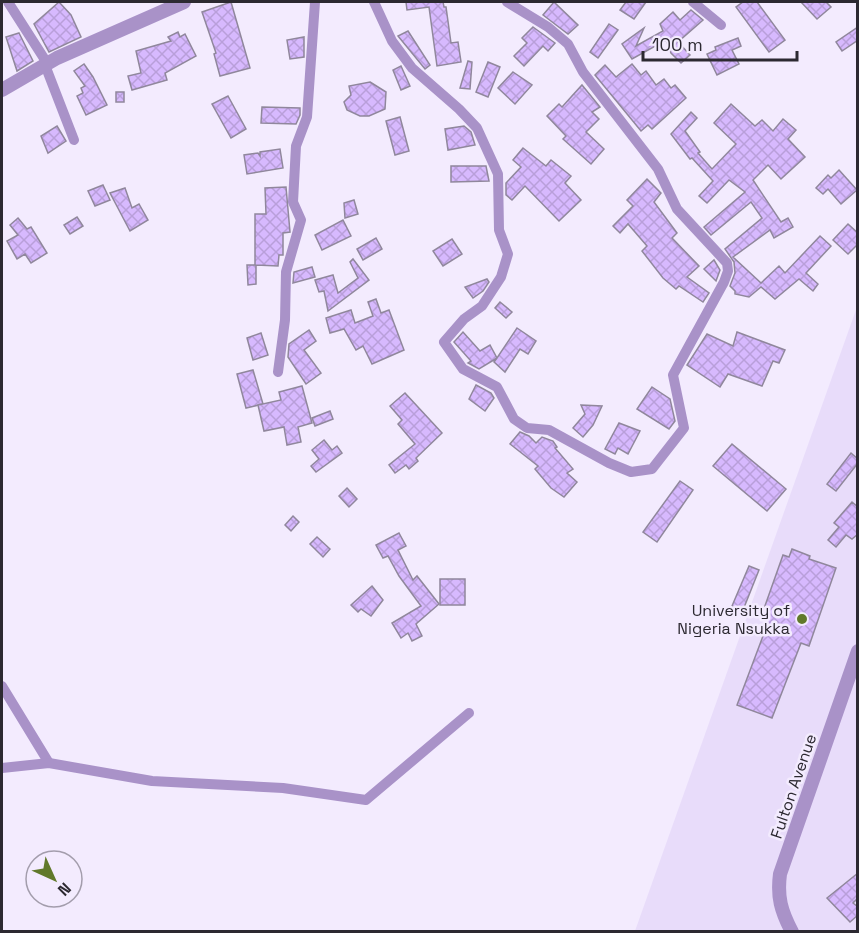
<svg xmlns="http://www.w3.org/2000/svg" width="859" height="933" viewBox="0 0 859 933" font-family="'Space Grotesk',sans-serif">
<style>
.built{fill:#e8dcfa}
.building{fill:url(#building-cross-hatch);stroke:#90879c;stroke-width:1.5}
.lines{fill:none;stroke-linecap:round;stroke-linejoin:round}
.minor{stroke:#a992c8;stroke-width:10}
.tertiary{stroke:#a992c8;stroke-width:14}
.poi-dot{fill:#61792b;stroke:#f3ebfe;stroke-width:2}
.labels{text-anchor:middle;stroke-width:5;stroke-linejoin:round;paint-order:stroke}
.poi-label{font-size:16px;fill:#2c2931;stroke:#f3ebfe;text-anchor:end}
.street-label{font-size:16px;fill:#2c2931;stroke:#f3ebfe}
</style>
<defs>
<pattern id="building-cross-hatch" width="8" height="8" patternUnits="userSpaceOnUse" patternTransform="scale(1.5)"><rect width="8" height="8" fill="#d7b9fe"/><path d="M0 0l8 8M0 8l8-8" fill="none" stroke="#b99fda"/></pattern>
</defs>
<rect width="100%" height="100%" fill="#f3ebfe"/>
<path class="built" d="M857,307V931H635Z"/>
<g class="building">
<path d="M59,2L71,15L81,37L49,52L34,24Z"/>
<path d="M231,2L250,68L220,76L214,54L216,53L202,12Z"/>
<path d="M406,2H443L444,7H446L451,43L458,42L461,62L437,66L429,7L407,10Z"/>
<path d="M554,2L578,25L568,34L543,15Z"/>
<path d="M626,2H646L634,19L620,10Z"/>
<path d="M743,2H757L785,40L769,52L736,7Z"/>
<path d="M801,2H826L831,7L817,19Z"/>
<path d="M691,10L703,20L678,42L690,55L681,63L671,53L666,40L632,59L622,44L644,28L636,46L663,31L660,24L673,12L680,20Z"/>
<path d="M609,24L618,30L598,58L590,52Z"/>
<path d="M533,27L555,43L548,51L543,46L524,66L514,56L527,43L522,38Z"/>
<path d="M858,27V40L842,51L836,42Z"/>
<path d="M408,31L430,65L425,69L398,36Z"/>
<path d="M178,32L180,37L185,34L196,56L165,73L167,80L132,90L128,76L141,73L136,51L171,41L168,37Z"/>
<path d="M19,33L33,61L17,71L6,37Z"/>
<path d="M304,37V57L290,59L287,40Z"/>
<path d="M738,38L741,46L732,50L739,64L717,75L707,54L716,50L715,47Z"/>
<path d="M468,61L472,62L470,89L460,88Z"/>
<path d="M488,62L500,67L488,97L476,92Z"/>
<path d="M84,64L93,77L107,105L86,115L77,96L83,93L81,88L85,86L74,71Z"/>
<path d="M632,64L641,75L646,71L656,85L664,79L671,88L675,85L686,98L652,129L648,125L641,131L595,75L605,65L616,77Z"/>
<path d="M401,66L410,86L401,90L393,70Z"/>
<path d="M513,72L532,85L515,104L498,88Z"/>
<path d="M370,82L386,92L385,109L369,116H360L347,110L344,102L351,95L349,86Z"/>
<path d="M582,85L600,107L592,112L599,119L586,132L604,149L591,164L563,139L566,136L547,116L559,104L562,107Z"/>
<rect x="116" y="92" width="8" height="10"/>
<path d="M228,96L246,129L231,138L212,104Z"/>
<path d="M731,104L755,126L762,120L773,131L783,119L796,130L788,139L805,157L781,179L768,165L753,180L781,222L788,218L793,227L774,238L770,230L733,257L761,283L779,266L785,273L820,236L831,246L806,273L818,284L813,291L799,279L775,299L761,287L749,297L735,294V291L730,286L735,273L734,262L725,249L762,218L751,202L711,235L704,227L745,192L729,180L707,203L699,196L713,181L692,158L690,159L671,134L691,112L697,118L685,131L700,152L698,153L712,169L736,144L714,123Z"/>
<path d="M262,107L300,108V115L296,124L261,123Z"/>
<path d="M400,117L409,151L395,155L386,121Z"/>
<path d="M57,126L66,141L48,153L41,136Z"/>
<path d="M464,126L471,132L475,145L448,150L445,129Z"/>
<path d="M523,148L546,166L551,160L571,176L565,183L581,200L559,221L525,186L512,200L506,195V183L521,167L513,160Z"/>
<path d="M280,149L283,168L247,174L244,155L258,153L260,156V152Z"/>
<path d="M451,166H486L489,181L451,182Z"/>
<path d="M839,170L857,190L841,204L828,189L823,194L816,188L828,175L831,178Z"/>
<path d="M647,179L661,193L654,202L677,233L672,238L699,266L687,277L709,293L703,302L679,286L676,289L663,278L642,251L647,246L628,224L620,233L613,226L633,206L627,200Z"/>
<path d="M103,185L110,200L95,206L88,191Z"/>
<path d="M286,187L290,232L283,233V255H279L278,266L256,265V284L248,285L247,265H255V214H266L265,188Z"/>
<path d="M125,188L132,208L139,204L148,220L130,231L110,193Z"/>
<path d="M354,200L358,214L345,218L344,203Z"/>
<path d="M77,217L83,226L70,234L64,225Z"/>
<path d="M18,218L27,229L31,227L47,253L31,263L25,254L17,259L7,241L18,235L10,225Z"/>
<path d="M343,220L351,236L322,250L315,235Z"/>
<path d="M848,224L858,233V244L848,254L833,240Z"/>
<path d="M376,238L382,249L363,260L357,249Z"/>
<path d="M452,239L462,254L443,266L433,251Z"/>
<path d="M353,259L369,280L328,311L324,291L319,292L315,280L333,275L338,293L358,278L350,262Z"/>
<path d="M714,260L720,270L716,281L704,269Z"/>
<path d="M312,267L315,277L293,283L294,272Z"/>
<path d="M487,279L489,282L483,291L473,298L465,287Z"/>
<path d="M376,299L381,313L389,310L404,350L372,364L363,346L356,350L344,329L330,333L326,318L351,310L355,323L373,316L368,302Z"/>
<path d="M500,302L512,312L506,318L495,308Z"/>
<path d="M517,328L536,341L528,354L520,349L505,372L494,362L497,358L479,369L468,363L471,361L454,342L463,332L480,351L490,345L497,358Z"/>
<path d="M309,330L316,341L304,350L321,373L306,384L288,357L289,344Z"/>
<path d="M737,332L785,350L779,363L773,361L762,386L728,374L720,387L687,365L707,334L733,346Z"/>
<path d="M261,333L268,355L253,360L247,338Z"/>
<path d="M253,370L263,404L246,408L237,374Z"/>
<path d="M476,385L491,393L494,398L485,411L469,399Z"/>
<path d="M302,386L312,423L298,427L301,442L287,445L284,427L264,431L258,405L281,400L279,392Z"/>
<path d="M652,387L670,399L675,421L669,429L637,409Z"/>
<path d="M405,393L442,433L416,458L418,461L409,469L406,465L395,473L389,465L415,444L398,424L402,420L390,406Z"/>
<path d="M581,405L602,406L593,425L583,437L573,428L585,414Z"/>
<path d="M330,411L333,419L315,426L312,418Z"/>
<path d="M619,423L640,431L628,454L618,448L615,454L605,449Z"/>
<path d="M520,432L529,436L536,443L542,437L553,441L557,447L555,448L573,469L567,473L577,482L564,497L551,488L535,469L538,466L510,444Z"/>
<path d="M324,440L332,450L337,446L342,453L316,472L311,466L319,459L312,450Z"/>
<path d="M732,444L786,489L767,511L713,466Z"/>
<path d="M851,453L858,459V463L836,491L827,484Z"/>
<path d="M680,481L693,490L657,542L643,532Z"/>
<path d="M347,488L357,499L349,507L339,496Z"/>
<path d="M852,502L858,507V534L852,539L846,535L836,547L828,540L839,527L834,523Z"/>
<path d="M293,516L299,522L291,531L285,525Z"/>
<path d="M399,533L406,546L398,550L413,580L417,576L439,604L416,624L422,636L412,641L408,633L401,638L392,623L421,606L399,576L388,556L383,558L376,545Z"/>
<path d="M317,537L330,549L323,557L310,544Z"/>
<path d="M792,549L810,556L809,559L836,568L809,646L801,643L772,718L737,705L766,628L763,626L766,618L761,617L783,555L789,557Z"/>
<path d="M749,566L759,570L743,610L732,606Z"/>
<rect x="440" y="579" width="25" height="26"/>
<path d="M372,586L383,600L371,616L361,609L358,612L351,605Z"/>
<path d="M858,873V898L853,903L858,907V915L850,922L827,898Z"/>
</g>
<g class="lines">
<g class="minor">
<path d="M8,2L47,63L45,65L74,140"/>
<path d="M374,2L392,41L412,68L459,109L477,128L498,174L499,230L508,254L501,277L482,306L464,319L444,342L463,369L497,387L514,419L527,428L549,430L609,463L631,472L652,469L684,428L673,375L724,282L728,271L727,263L677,209L658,169L583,72L568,44L548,27L507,2"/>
<path d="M693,2L721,25"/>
<path d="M278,372L285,320L286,272L301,220L293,202L296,146L307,117L315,2"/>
<path d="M2,686L49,763"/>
<path d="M2,768L49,763L152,781L283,788L366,800L469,713"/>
</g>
<g class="tertiary">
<path d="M2,90L57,58L184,2"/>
<path d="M792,932C781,911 777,897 780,874L858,651"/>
</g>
</g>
<circle class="poi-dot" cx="802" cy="619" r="6"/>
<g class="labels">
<g class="poi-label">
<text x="790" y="616">University of<tspan x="790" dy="18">Nigeria Nsukka</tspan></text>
</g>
<g class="street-label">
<text transform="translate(793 786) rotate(-71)" y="6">Fulton Avenue</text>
</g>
</g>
<rect width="859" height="933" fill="none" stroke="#2c2931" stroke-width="6"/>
<g transform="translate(54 879) rotate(135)"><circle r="28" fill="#f3ebfe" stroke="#a39dac" stroke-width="1.5"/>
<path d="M0-4.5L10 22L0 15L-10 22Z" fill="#61792b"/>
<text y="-9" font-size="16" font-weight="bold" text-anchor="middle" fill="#2c2931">N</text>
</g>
<path d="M643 51v9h154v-9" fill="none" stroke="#2c2931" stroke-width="3"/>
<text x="652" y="51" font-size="18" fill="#2c2931" stroke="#f3ebfe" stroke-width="4.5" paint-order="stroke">100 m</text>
</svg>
